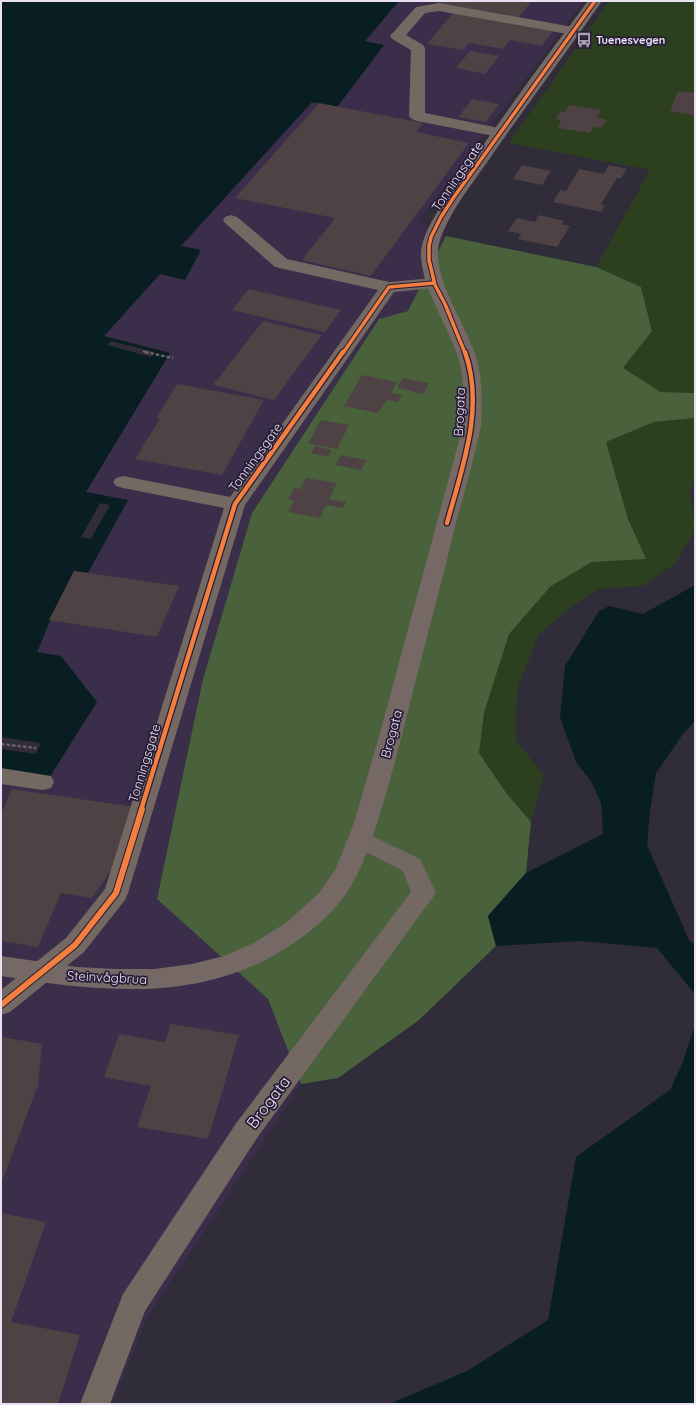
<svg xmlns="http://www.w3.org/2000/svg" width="696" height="1405" viewBox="0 0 696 1405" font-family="Quicksand,sans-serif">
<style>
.built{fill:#3a2e4a}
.green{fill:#2c3f1f}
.forest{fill:#49623b}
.water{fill:#081e22}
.pier{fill:#312c39}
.building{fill:#4e4245}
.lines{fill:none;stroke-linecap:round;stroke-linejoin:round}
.path-far1{stroke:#6c6365;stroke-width:2;stroke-dasharray:3 1.5;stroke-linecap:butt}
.path{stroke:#6c6365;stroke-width:2.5;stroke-dasharray:3.5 2;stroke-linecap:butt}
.minor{fill:#746862;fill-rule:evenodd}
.major{fill:#766864;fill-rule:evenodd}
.cycleway-far2-casing{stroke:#271c35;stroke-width:5.5}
.cycleway-far1-casing{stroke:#271c35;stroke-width:7}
.cycleway-casing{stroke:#271c35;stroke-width:8}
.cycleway-far2{stroke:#f27e40;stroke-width:3.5}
.cycleway-far1{stroke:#f27e40;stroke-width:4.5}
.cycleway{stroke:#f27e40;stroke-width:6}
.labels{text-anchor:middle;stroke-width:3.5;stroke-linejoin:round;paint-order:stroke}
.far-poi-label{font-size:11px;font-weight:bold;fill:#e8e2f3;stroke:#271c35;text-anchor:start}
.street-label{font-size:13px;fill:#e8e2f3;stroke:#271c35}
.near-street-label{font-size:16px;fill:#e8e2f3;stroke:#271c35}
</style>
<rect width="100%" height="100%" fill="#312c39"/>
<path class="built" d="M399,1H584L418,222L446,236L408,311L379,319L252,513L203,679L157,899L268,999L301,1084L145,1321L113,1404H1V771L37,652L50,621L74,571L128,500L86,492L170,353L104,336L160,274L201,250L181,246L312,102L337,107L384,46L365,42Z"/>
<g class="green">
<path d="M609,1H695V393L661,392L623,368L652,331L641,287L596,267L650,170L509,143Z"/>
<path d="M695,418V478L690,491L695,529L677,562L642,586L598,589L575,604L539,634L517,690L516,740L544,776L531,822L507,794L479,753L484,713L509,634L551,586L592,562L646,559L628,519L606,442L654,422Z"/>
</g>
<path class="forest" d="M446,236L596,267L641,287L652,331L623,368L661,392L695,393V418L654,422L606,442L628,519L646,559L592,562L551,586L509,634L484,713L479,753L507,794L531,822L526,873L488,916L496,946L419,1020L338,1078L301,1084L268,999L157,899L203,679L252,513L379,319L408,311Z"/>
<g class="water">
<path d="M1,1H399L365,41L384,45L337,107L312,102L181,246L201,250L185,280L160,274L104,336L170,353L86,492L128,500L88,573L74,571L50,621L37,652L61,656L97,702L49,778L1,771Z"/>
<path d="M695,585V721L683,734L656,773L650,811L647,845L689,940L692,943L695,942V996V994L657,948L581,941L496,946L488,916L526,873L603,834L601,803L591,781L577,764L560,718L565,666L599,611L609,606L643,614Z"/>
<path d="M695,1025V1404H389L467,1371L548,1320L576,1157L670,1090L682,1064Z"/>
</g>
<g class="pier">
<path d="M111,341L155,352L151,357L107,345Z"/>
<path d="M100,503L110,505L91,539L81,537Z"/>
<path d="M1,737L41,743L36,754L1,749Z"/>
</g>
<g class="building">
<path d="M428,1H532L518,18Z"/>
<path d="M453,13L553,31L542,46L510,40L503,49L469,43L463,50L427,44Z"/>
<path d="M470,51L499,56L485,74L456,68Z"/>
<path d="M678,91L695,93V115L670,111Z"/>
<path d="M472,99L499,104L486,122L458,117Z"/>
<path d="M319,103L423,123L416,132L469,143L371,276L302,260L335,218L235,198Z"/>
<path d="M569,105L601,110L597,118L607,120L601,128L593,127L590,133L558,128L561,120L556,119L560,112H565Z"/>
<path d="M522,165L551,171L542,185L513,179Z"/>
<path d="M609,165L627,169L621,178H617L601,204L605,205L601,212L553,202L560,190L566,191L579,169L604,174Z"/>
<path d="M539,215L564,221L562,224L570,226L557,247L523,240L518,239L521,234L508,231L517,218L535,222Z"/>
<path d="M249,289L341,310L325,332L232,310Z"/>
<path d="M263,321L322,335L274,400L213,385Z"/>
<path d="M362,375L397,382L391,393L402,395L398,402L387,400L378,413L344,406Z"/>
<path d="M403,378L429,383L423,394L397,388Z"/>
<path d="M177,384L264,400L222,475L135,459L160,419L156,418Z"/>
<path d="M321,420L349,425L337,449L308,443Z"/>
<path d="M315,446L332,450L328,457L311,453Z"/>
<path d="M341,455L366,460L361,470L335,465Z"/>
<path d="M306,478L337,483L329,499L346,502L343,508L326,505L320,518L288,512L294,500L288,499L294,488L300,489Z"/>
<path d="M74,571L179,586L157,637L49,620Z"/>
<path d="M12,789L134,807L112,869L92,898L61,893L38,947L1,941V814Z"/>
<path d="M171,1024L239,1035L208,1139L137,1127L151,1086L104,1077L119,1034L165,1042Z"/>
<path d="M1,1037L42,1044L38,1085L1,1184Z"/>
<path d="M1,1213L46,1222L11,1322L80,1335L58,1404H1Z"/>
</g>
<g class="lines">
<path class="path-far1" d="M143,351L149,353"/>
<g class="path">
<path d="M145,352L173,358"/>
<path d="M1,744L36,748"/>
</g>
<g class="minor">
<path d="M439,3L573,27L578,28L580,31L578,34L573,35L439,11L425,13L406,35L423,45L425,48V113L504,129L507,132L504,135L499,137L417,121L412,119L409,116L411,50L392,39L390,36L416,7Z"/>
<path d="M231,215L237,217L287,259L389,282L434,278L440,279L443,283L440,287L434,288L394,292L245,505L128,893L125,900L84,952L10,1012L1,1015V990L66,938L105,889L224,508L123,488L116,486L113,482L116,478L123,476L230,497L378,290L275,267L225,223L223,220L225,217Z"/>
<path d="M1,768L51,776L54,782L51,788L43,790L1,784Z"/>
<path d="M360,830L420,859L436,893L257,1138L145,1311L110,1404H80L123,1294L237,1122L411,892L403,871L352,845L348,839L352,833Z"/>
</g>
<path class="major" d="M588,1H602C565,55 525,107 488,161C472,184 454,206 443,232C439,241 437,250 438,259C442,293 464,322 475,354C483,377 482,402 481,426C474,460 464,493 455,527C442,581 427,636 413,691C404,729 394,766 383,804C375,830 367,856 354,881C339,908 316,928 291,945C202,1004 100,992 1,976V956L77,967L115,969H154L192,964L224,956L254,943L287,922L320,892L336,868L354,823L380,733L463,426C464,402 465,377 457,354C446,322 424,292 421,258C420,249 423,240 427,231C439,205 458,182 474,158C511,105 549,53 588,1Z"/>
<g class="cycleway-far2-casing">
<g id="cycleway-far2">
<path d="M343,353L389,287L434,283"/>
<path d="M465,353L445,304L435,285L429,260V246L431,237L441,217L454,197L595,1"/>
</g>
</g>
<g class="cycleway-far1-casing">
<g id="cycleway-far1">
<path d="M447,523C462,468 485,408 465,352"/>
<path d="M141,810L235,504L343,352"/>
</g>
</g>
<g class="cycleway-casing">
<path id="cycleway" d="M1,1005L75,945L116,893L142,809"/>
</g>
<use href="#cycleway-far2" class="cycleway-far2"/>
<use href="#cycleway-far1" class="cycleway-far1"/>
<use href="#cycleway" class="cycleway"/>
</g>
<defs>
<g id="bus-bare" transform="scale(1.2)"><path d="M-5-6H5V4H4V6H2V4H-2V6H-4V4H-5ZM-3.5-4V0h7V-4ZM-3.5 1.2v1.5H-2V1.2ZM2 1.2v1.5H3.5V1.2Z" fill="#a8a2b2" stroke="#271c35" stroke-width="2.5" paint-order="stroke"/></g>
</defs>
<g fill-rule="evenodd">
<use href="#bus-bare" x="584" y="40"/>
</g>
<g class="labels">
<g class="far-poi-label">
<text x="596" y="44">Tuenesvegen</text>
</g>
<g class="street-label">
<text transform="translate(457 176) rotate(-56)" y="5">Tonningsgate</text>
<text transform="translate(459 412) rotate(-87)" y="5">Brogata</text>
<text transform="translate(255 457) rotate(-54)" y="5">Tonningsgate</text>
<text transform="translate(391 734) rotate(-75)" y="5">Brogata</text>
<text transform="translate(144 763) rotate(-73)" y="5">Tonningsgate</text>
<text transform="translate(107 977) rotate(3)" y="5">Steinvågbrua</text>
</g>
<g class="near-street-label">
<text transform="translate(268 1102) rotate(-53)" y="6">Brogata</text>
</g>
</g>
<rect width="696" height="1405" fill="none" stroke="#e8e2f3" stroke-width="4"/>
</svg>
